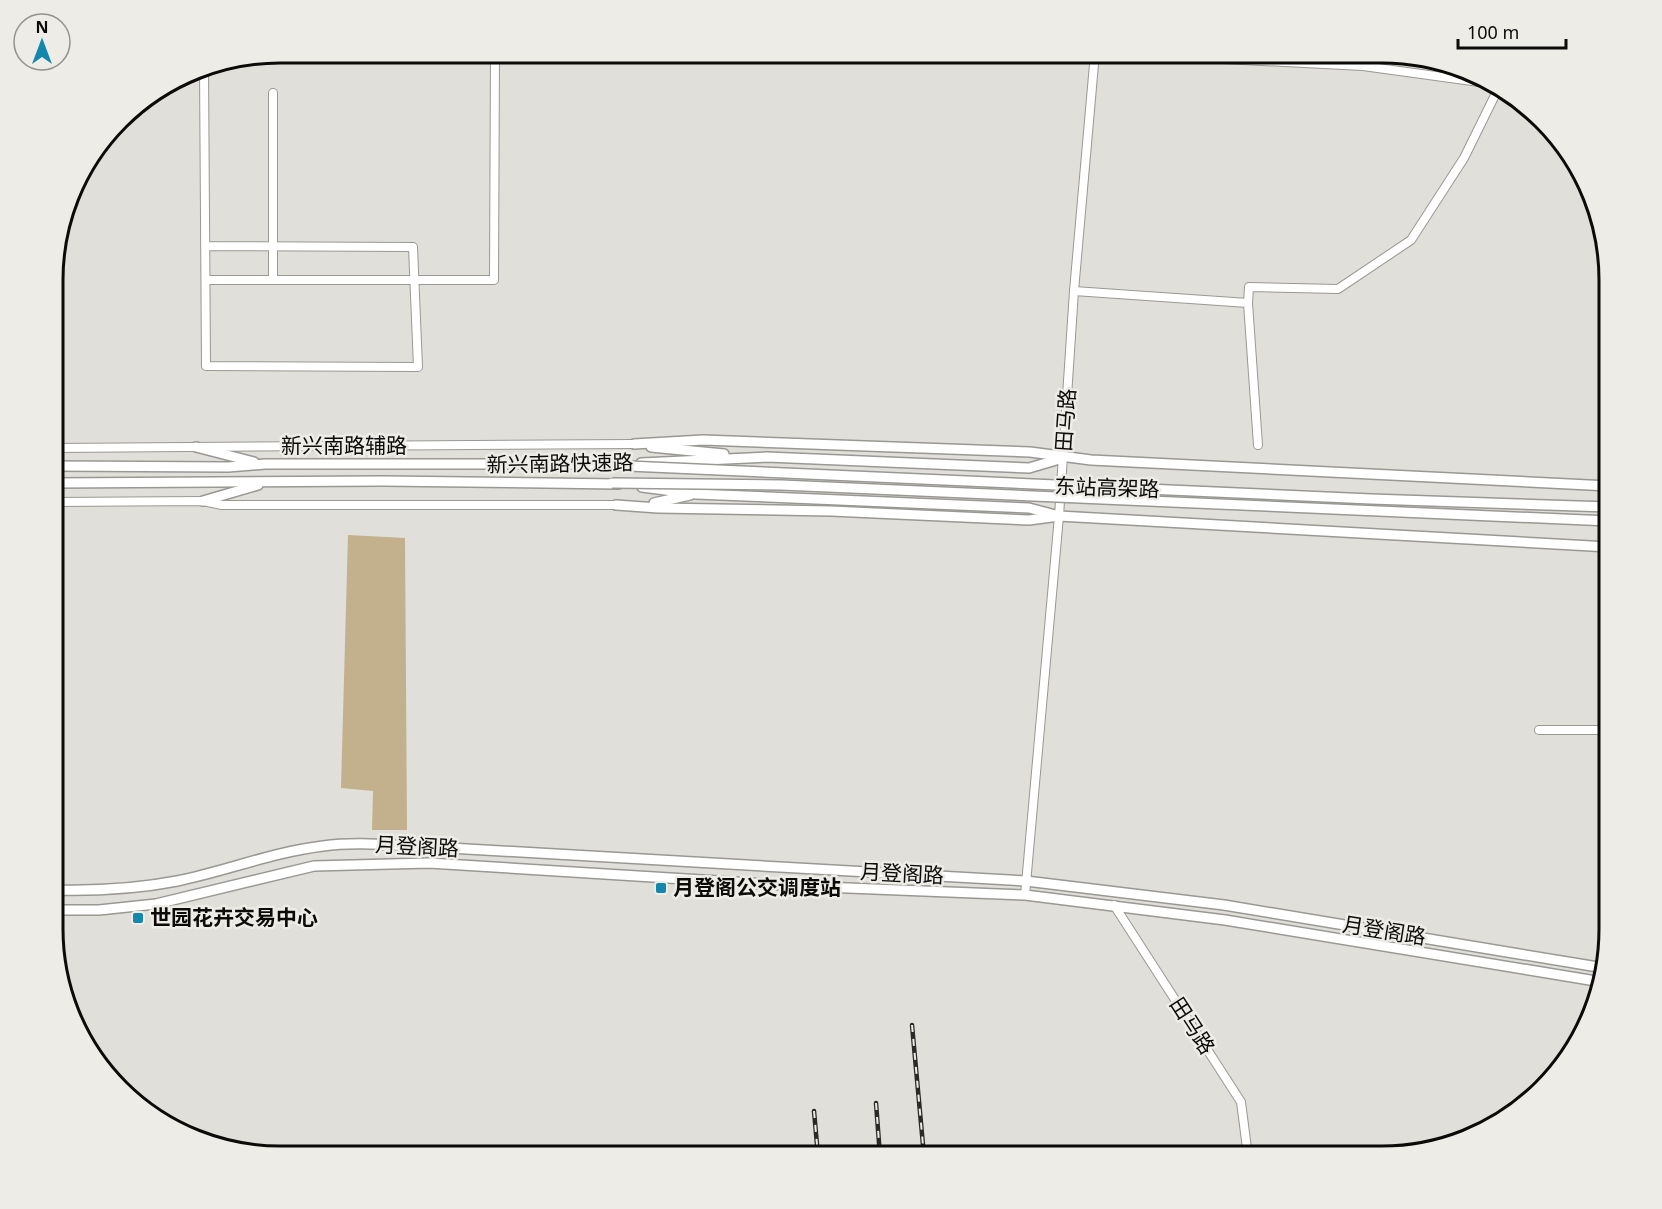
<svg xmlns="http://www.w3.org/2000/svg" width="1662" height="1209" viewBox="0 0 1662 1209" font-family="'Noto Sans','Noto Sans SC',sans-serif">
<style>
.grass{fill:#c3b08c}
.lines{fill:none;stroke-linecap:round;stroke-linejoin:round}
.minor-casing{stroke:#9a9893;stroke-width:10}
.major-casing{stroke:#9a9893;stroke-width:12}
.minor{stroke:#fff;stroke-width:8}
.major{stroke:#fff;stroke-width:9}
.rail-casing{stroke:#2a2928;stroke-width:4.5}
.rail{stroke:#eeece7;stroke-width:2;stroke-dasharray:7;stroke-linecap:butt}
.major-bridge-casing{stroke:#9a9893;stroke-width:12;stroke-linecap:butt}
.major-bridge{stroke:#fff;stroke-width:9}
.poi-dot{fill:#1387ac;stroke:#eeece7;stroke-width:2}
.labels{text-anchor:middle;stroke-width:5;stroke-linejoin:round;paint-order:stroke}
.street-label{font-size:21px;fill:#0c0b0a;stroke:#eeece7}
.poi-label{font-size:21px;font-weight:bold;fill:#0c0b0a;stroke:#eeece7;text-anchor:start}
.rim{fill:none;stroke:#0c0b0a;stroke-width:3}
</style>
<rect width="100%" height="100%" fill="#e1dfda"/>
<path class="grass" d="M348,535L405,538L407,830H372L373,791L341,788Z"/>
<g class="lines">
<g class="minor-casing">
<g id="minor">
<path d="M1105,53L1363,66L1494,84"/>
<path d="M204,67L206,366L418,367L413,247L205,246"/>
<path d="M206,280H494L495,53"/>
<path d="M273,280V93"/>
<path d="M1074,291L1248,303L1258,445"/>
<path d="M1248,303L1249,287L1338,289L1411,240L1464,158L1499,87"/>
<path d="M54,448L634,444"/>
<path d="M54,502L203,501L222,505H616"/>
<path d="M1539,730H1609"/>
<path d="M1025,895L1059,516L1074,291L1095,53"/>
<path d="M1114,905L1241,1102L1248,1156"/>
</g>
</g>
<g class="major-casing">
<g id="major">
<path d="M634,444L703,440L1030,452L1091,460L1609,486"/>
<path d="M196,447L254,462"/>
<path d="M651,447L724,454"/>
<path d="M641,463L767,457L1029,468L1063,458"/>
<path d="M54,466L228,467L265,464H613"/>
<path d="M54,483L383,481L619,484"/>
<path d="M642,487L696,494L1029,508L1059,516"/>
<path d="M203,501L258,485"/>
<path d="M654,503L690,495"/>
<path d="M616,505L658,508L831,511L1029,520L1059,516L1609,547"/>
<path d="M54,890C96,891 136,889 177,881C226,871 273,852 323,846C359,841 396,846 432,847L1026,881L1224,905L1604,968"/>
<path d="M54,910H99L156,904L314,866L429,863L798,886L1025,895L1225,920L1602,982"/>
</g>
</g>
<use href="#minor" class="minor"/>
<use href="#major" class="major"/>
<g class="rail-casing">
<g id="rail">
<path d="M912,1025L924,1156"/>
<path d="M876,1103L880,1156"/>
<path d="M814,1111L818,1156"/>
</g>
</g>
<use href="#rail" class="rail"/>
<g class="major-bridge-casing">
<g id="major-bridge">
<path d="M606,465L1371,499L1609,507"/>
<path d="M612,483L781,485L1609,521"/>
</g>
</g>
<use href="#major-bridge" class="major-bridge"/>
</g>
<g class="poi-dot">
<rect x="655" y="882" width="12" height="12" rx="3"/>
<rect x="132" y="912" width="12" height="12" rx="3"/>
</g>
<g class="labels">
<g class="street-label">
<text transform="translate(1066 420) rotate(-86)" y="7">田马路</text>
<text x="344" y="453">新兴南路辅路</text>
<text transform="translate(560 464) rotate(-1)" y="7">新兴南路快速路</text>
<text transform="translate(1107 488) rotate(2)" y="7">东站高架路</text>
<text transform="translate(417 847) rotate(3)" y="7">月登阁路</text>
<text transform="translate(902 874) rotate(3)" y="7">月登阁路</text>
<text transform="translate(1384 931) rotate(9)" y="7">月登阁路</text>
<text transform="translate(1192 1026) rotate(57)" y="7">田马路</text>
</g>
<g class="poi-label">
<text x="673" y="895">月登阁公交调度站</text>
<text x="150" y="925">世园花卉交易中心</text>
</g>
</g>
<path d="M0 0H1662V1209H0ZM280 63H1382A217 217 0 0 1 1599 280V929A217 217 0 0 1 1382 1146H280A217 217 0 0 1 63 929V280A217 217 0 0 1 280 63Z" fill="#eeece7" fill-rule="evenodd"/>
<path class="rim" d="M280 63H1382A217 217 0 0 1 1599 280V929A217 217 0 0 1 1382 1146H280A217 217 0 0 1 63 929V280A217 217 0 0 1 280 63Z"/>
<g transform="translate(42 42)"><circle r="28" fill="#eeece7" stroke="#94928f" stroke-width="1.5"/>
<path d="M0-4.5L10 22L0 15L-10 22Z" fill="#1387ac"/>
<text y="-9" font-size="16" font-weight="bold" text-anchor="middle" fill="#0c0b0a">N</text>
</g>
<path d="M1458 39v9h108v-9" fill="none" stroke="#0c0b0a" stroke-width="3"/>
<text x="1467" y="39" font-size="18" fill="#0c0b0a" stroke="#eeece7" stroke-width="4.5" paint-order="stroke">100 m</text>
</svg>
